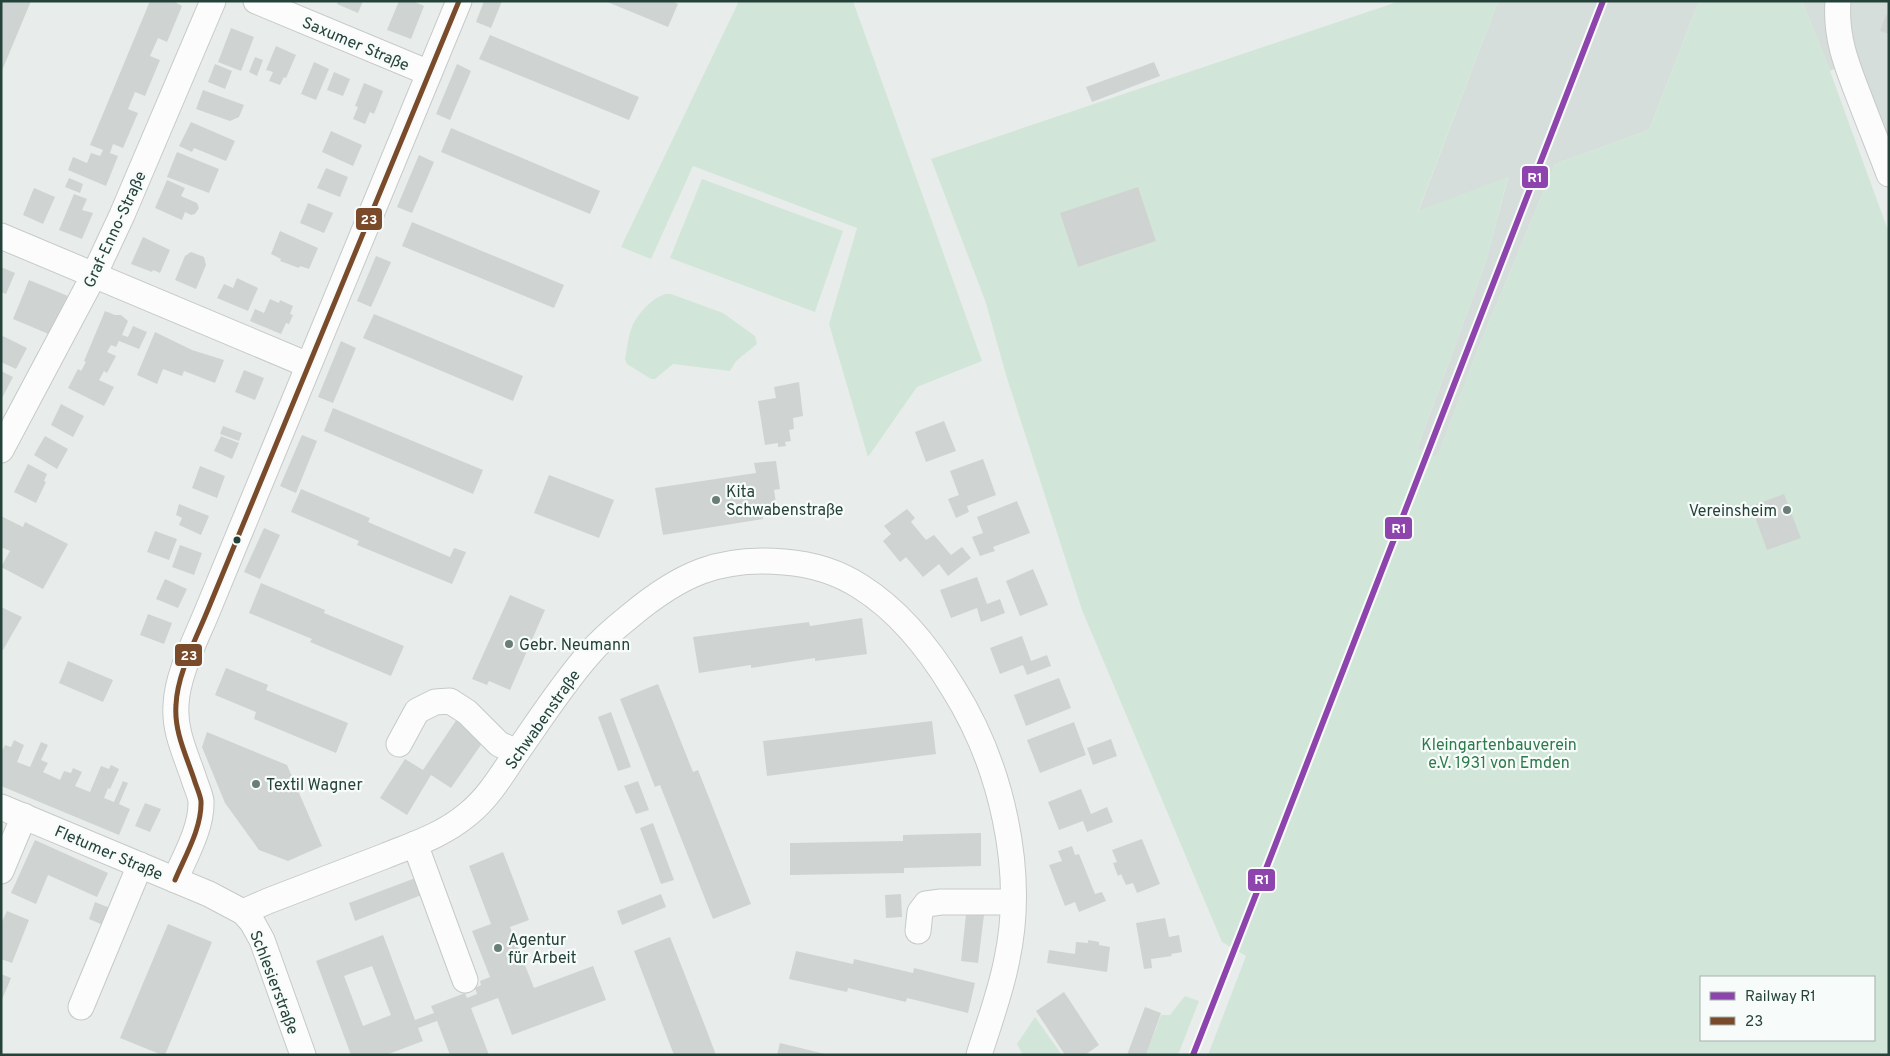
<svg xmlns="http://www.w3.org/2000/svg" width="1890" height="1056" viewBox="0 0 1890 1056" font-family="Overpass,sans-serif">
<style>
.built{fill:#d6dedb}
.green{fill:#d1e6d8;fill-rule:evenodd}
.building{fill:#cfd4d2;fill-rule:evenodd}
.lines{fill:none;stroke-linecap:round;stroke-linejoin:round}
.minor-casing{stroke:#c5cac8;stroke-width:27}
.minor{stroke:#fcfcfc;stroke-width:25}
.bus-1-casing{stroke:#f7fbf9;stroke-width:9}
.bus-1{stroke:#7a4b2a;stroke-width:5}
.rail-1-casing{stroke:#f7fbf9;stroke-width:10}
.rail-1{stroke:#8e44ad;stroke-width:6}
.poi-dot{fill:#697e78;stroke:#f7fbf9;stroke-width:2}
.bus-dot{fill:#24423a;stroke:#f7fbf9;stroke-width:2}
.labels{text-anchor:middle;stroke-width:4.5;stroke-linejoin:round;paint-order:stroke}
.street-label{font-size:16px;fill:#24423a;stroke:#f7fbf9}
.poi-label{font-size:16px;fill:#24423a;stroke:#f7fbf9;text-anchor:start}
.park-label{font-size:16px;fill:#2d7a4b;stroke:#f7fbf9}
.line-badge{stroke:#f7fbf9;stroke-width:2}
.badge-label{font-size:14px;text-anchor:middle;font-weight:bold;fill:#fff}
</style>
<rect width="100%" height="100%" fill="#e8edeb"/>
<g class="built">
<path d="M1498,1H1699L1649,130L1555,164L1480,344L1437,458L1417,449L1485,264L1508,178L1418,212Z"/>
<path d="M1802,1H1889V174L1846,63L1830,71Z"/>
</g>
<g class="green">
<path d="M739,1H853L982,361L917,387L868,457L829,324L857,228L693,166L651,259L621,247Z"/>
<path d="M1400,1H1498L1418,211L1508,177L1485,264L1417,449L1437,457L1480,344L1555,164L1649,130L1699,1H1802L1830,71L1889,233V1055H1208L1246,956L1222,942L1082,610L1006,375L986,303L931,159ZM1701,977H1874V1040H1701Z"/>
<path d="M702,179L843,231L815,312L670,258Z"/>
<path d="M666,294H671L723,313L755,336L757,344L736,361L730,371L673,364L655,379H651L627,364L625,359C627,349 628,337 632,327C637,314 653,297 666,294Z"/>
<path d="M1185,996L1199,1001L1178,1055H1146L1161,1015H1170Z"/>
<path d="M1035,1017L1062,1055H1023L1017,1044Z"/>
</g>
<g class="building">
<path d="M1,1H31L1,73Z"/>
<path d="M150,1H173L182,6L167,42L158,38L150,56L160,60L145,96L135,92L128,109L138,113L123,148L113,144L110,153L118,156L106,186L68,170L73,157L87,163L91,153L100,156L103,150L90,145Z"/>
<path d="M338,1H363L358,13L337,4Z"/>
<path d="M399,1H413L424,6L411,39L387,30Z"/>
<path d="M484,1H502L491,28L476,22Z"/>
<path d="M605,1H672L678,4L668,27Z"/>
<path d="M1886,15L1889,16V34L1880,31Z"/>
<path d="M231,28L254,37L241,71L218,62Z"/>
<path d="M490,35L639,97L629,120L479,59Z"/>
<path d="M276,46L296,55L286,78L284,77L280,85L269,81L273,72L266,70Z"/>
<path d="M255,57L263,60L257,76L249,72Z"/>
<path d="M314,62L329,69L316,100L301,94Z"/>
<path d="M1154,62L1160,76L1092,102L1086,87Z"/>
<path d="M215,64L232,71L225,89L208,82Z"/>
<path d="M457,64L471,71L450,120L436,114Z"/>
<path d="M334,72L350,79L343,96L327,90Z"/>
<path d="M364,83L383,91L374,114L370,112L365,124L353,119L358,107L355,106Z"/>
<path d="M203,90L244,105L239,117L230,121L196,109Z"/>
<path d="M191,122L235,141L226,161L194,148L192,152L179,146Z"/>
<path d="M451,128L600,191L590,214L441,152Z"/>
<path d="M331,131L362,145L353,166L322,152Z"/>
<path d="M177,152L219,169L209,193L167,177Z"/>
<path d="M419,155L434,162L412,213L397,207Z"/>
<path d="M326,168L348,177L340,197L317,188Z"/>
<path d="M69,178L83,184L80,193L65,187Z"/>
<path d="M167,180L185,188L181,196L197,203L199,208L195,214L191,215L185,212L182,220L155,208Z"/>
<path d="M1138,187L1156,241L1078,267L1060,213Z"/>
<path d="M34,188L55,197L43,224L23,215Z"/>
<path d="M74,194L87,199L82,210L93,213L82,239L59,230Z"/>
<path d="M308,203L333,213L324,233L300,223Z"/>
<path d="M412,222L564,285L554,308L402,246Z"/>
<path d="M280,231L318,248L309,269L300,266L299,268L280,261L281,259L271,254Z"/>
<path d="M143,237L170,250L160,273L153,270L152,272L131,264Z"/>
<path d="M191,252L204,257L206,265L196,289L175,280L185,256Z"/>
<path d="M376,256L391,262L371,307L357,301Z"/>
<path d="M1,267L15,273L6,294L1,292Z"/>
<path d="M237,278L258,288L248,311L217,298L224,284L233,288Z"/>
<path d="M29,280L68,296L51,335L13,319Z"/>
<path d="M270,299L279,303L280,300L293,306L290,314L293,315L289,324L286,323L281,334L250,321L255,309L264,313Z"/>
<path d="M105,311L115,315H121L128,321L122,335L128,337L133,326L147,332L139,349L119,341L116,347L111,345L107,352L116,356L107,373L104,371L99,380L114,387L104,406L68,388L78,369L81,371L86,362L84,361Z"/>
<path d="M374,314L523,376L513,401L363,338Z"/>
<path d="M155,332L192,350L224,360L215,383L184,371L182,376L163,369L157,384L137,375Z"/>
<path d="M3,336L27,348L16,369L1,362V339Z"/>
<path d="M341,341L356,348L333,403L318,397Z"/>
<path d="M244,370L264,378L255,400L235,392Z"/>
<path d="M1,371L13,377L1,400Z"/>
<path d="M799,382L803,416L793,418L794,429L789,430L791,441L785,442L786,446L778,447V443L765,445L758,401L776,398L774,387Z"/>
<path d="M61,404L84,416L73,437L51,425Z"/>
<path d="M333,408L483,470L473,494L324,431Z"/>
<path d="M944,421L956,451L926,462L915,432Z"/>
<path d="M223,426L242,433L239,441L220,434Z"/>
<path d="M302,435L317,441L296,493L280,486Z"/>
<path d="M45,436L68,449L57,469L34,455Z"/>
<path d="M221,436L239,443L232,459L214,451Z"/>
<path d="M983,459L996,495L967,506L969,512L956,518L948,499L959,495L950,471Z"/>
<path d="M776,461L780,489L774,490L777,510L762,512L763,519L663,535L655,488L756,473L754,463Z"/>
<path d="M28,464L47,474L44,481L46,482L36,503L14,492Z"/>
<path d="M200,466L225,476L217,498L192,488Z"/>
<path d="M549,475L614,500L599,538L534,513Z"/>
<path d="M301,489L370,518L368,522L450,557L454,548L466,552L452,584L357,545L359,541L291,512Z"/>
<path d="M1784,494L1801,538L1767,550L1751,506Z"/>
<path d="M1017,501L1030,533L993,547L995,551L980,556L972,537L983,533L977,517Z"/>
<path d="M179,504L209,516L201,535L179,525L182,518L176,515Z"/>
<path d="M907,509L915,518L911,522L926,540L934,535L951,555L962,547L971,558L948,576L939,564L923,577L906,557L900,562L883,541L891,534L884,526Z"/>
<path d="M1,516L23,527L25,522L68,544L43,589L1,567L10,551L1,547Z"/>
<path d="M264,528L280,535L260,579L244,572Z"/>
<path d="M155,531L177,539L169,560L147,552Z"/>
<path d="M180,545L202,553L194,575L172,567Z"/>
<path d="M1033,569L1048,605L1020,616L1006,581Z"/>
<path d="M977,577L987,604L1000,599L1005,613L981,622L977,608L951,618L940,590Z"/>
<path d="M165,579L187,589L178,608L156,599Z"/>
<path d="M261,583L325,610L324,613L404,646L391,676L310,642L312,639L249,613Z"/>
<path d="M510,595L545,610L510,690L489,681L487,685L472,679Z"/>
<path d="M1,607L22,617L3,650L1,649Z"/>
<path d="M148,614L172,623L164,644L140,635Z"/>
<path d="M862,618L867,654L815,661V658L751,668V665L699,673L693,637L809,622L810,626Z"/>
<path d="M1022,636L1031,661L1047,655L1051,666L1027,675L1023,665L1000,674L990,648Z"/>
<path d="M68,661L113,680L103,702L59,683Z"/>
<path d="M226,668L268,685L266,690L348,723L336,753L254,719L256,712L215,695Z"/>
<path d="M1059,678L1071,708L1026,726L1014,695Z"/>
<path d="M658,684L693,772L698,770L751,904L713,919L660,785L655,787L620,699Z"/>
<path d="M611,712L631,767L618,771L598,717Z"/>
<path d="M457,719L485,739L451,788L431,775L407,815L380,798L405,759L423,770Z"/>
<path d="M932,721L936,754L767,776L763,741Z"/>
<path d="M1074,722L1086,755L1040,773L1027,740Z"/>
<path d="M207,732L287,765L322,846L288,861L259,850L225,803L202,747Z"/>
<path d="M1111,739L1117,756L1093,765L1087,748Z"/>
<path d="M14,740L24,745L17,762L30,767L41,742L48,745L41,760L48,763L43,772L60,780L64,771L71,773L73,768L82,772L75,786L90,792L101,766L109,769L111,765L119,769L110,789L108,788L104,798L114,802L123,781L128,783L119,804L130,809L119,835L1,786V753L5,745L11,747Z"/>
<path d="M638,781L649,810L636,814L624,786Z"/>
<path d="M1081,789L1091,814L1107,807L1113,822L1087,832L1083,821L1059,830L1048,802Z"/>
<path d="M145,803L161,809L150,832L135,826Z"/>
<path d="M653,823L674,880L661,884L640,828Z"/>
<path d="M981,833V866L904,868V873L790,875V843L903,841V835Z"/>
<path d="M1142,839L1160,884L1137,893L1133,883L1126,885L1121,874L1118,876L1113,863L1117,862L1112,850Z"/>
<path d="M35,840L108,873L97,897L48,875L36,904L11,893Z"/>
<path d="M1072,846L1075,855L1079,854L1095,894L1102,892L1106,901L1079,912L1075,902L1065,906L1049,865L1062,861L1058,851Z"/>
<path d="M503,852L529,920L510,927L534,988L593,966L606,1000L512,1035L498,998L471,1008L489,1055H450L437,1021L418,1028L423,1041L386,1055H351L316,961L383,935L415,1020L434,1013L431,1006L465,993L467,998L477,994L475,988L481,985L480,981L490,977L472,931L491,924L469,866ZM372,966L391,1015L363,1026L344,976Z"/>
<path d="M418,877L424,894L355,921L349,903Z"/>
<path d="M661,894L666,907L622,925L617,911Z"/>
<path d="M901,894L902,917L886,918L885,895Z"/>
<path d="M95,902L110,908L103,925L89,919Z"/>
<path d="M967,905L985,907L978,963L961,961Z"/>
<path d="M7,911L29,920L12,963L1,959V924Z"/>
<path d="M1165,918L1169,937L1179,935L1182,952L1171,954L1172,956L1151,959L1152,968L1144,969L1136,923Z"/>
<path d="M168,924L212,942L165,1055H162L120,1038Z"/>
<path d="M670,937L705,1026L716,1055H674L634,951Z"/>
<path d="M1088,940L1099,942V945L1110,947L1107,972L1047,963L1049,950L1075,954L1076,942L1088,943Z"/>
<path d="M796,951L853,964L854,959L913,973L914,968L975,983L968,1013L907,998L906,1002L848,988L847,992L789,979Z"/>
<path d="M1,974L11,978L1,1002Z"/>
<path d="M1064,992L1099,1045L1085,1055H1065L1036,1011Z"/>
<path d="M1145,1007L1161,1013L1146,1055H1127Z"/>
<path d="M780,1043L825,1054V1055H777Z"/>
</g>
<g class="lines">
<g class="minor-casing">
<g id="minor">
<path d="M256,1L429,73"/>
<path d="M1838,1C1835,39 1848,68 1861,102C1870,126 1880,150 1889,174"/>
<path d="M1,236L308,365"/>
<path d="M1,450L94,275L122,215L213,1"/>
<path d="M399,744L417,711L435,702L450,701L467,712L499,744L517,752"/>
<path d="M1,807L209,894L243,912L252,922L262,940L303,1055"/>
<path d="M415,844L465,980"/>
<path d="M1,871L24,816"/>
<path d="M175,880C185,856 202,828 201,801C200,794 196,786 194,779C186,755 174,731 176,705C177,674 197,637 209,607L459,1"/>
<path d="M243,912L268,901C307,886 346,871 385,856C415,844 443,835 468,814C488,798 501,776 515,755C539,721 561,686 589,654C601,640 615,628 630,616C679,575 719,556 784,562C811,564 838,572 861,587C899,611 930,650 953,688C1001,764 1026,870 1007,959C1001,991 989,1023 979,1055"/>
<path d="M918,931L920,912L926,904L941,902H1012"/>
<path d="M81,1007L140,865"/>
</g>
</g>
<use href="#minor" class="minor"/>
<g class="bus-1-casing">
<path id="bus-1" d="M175,880C185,856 202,828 201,801C200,794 196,786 194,779C186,755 174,731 176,705C177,674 197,637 209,607L459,1"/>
</g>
<use href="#bus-1" class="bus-1"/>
<g class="rail-1-casing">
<path id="rail-1" d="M1193,1055C1331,704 1467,352 1603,1"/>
</g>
<use href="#rail-1" class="rail-1"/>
</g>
<g class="poi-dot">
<circle cx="716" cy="500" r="5"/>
<circle cx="1787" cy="510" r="5"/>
<circle cx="509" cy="644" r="5"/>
<circle cx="256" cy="784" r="5"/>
<circle cx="498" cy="948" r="5"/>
</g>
<circle class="bus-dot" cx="237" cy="540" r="4.5"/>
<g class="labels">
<g class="street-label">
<text transform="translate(356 43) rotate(23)" y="6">Saxumer Straße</text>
<text transform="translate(114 229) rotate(-65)" y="6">Graf-Enno-Straße</text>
<text transform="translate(542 719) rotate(-55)" y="6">Schwabenstraße</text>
<text transform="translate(109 852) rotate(23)" y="6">Fletumer Straße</text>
<text transform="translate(275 982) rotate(69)" y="6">Schlesierstraße</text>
</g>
<g class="poi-label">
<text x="726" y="497">Kita<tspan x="726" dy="18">Schwabenstraße</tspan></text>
<text x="1777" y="516" text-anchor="end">Vereinsheim</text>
<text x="519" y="650">Gebr. Neumann</text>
<text x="266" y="790">Textil Wagner</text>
<text x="508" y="945">Agentur<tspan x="508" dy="18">für Arbeit</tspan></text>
</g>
<g class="park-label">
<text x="1499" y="750">Kleingartenbauverein<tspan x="1499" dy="18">e.V. 1931 von Emden</tspan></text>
</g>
</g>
<g class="line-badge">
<rect x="1521" y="165" width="28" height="24" rx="5" fill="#8e44ad"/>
<rect x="355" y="207" width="28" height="24" rx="5" fill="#7a4b2a"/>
<rect x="1384" y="516" width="29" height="24" rx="5" fill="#8e44ad"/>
<rect x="174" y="643" width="29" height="24" rx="5" fill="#7a4b2a"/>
<rect x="1247" y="868" width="29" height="24" rx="5" fill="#8e44ad"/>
</g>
<g class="badge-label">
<text x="1535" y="182">R1</text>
<text x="369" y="224">23</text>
<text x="1399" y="533">R1</text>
<text x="189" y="660">23</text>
<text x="1262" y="884">R1</text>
</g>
<rect width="1890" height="1056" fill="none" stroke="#24423a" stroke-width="5"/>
<rect x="1700" y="976" width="175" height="65" fill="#f7fbf9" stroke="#a3b1ad"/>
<rect x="1710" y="992" width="25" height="8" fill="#8e44ad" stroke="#a3b1ad"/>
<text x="1745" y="1001" font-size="15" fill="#24423a">Railway R1</text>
<rect x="1710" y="1017" width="25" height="8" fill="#7a4b2a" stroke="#a3b1ad"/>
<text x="1745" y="1026" font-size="15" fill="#24423a">23</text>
</svg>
